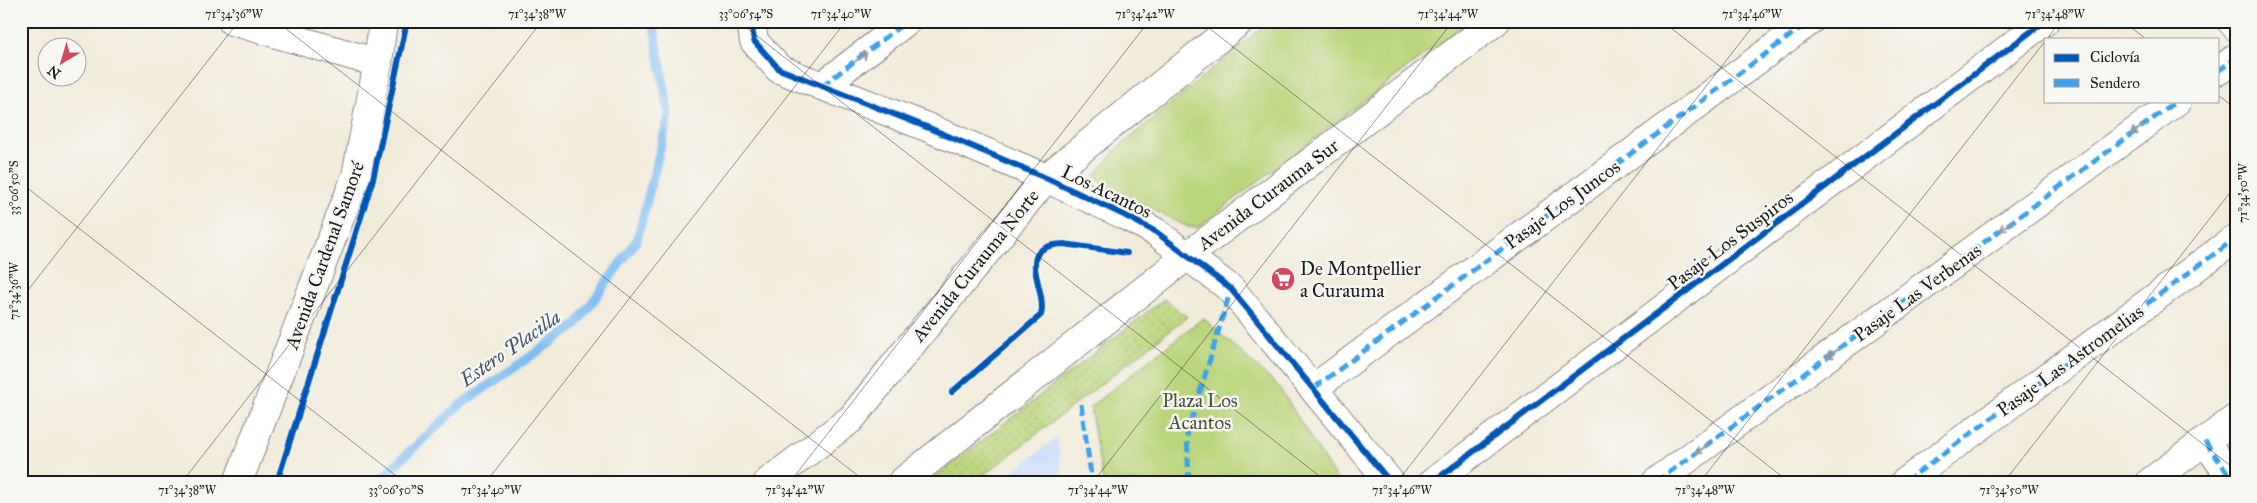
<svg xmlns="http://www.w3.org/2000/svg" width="2257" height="503" viewBox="0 0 2257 503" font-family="'IM FELL Great Primer',serif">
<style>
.built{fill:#cbdcf9}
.grass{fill:url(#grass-dots);stroke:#6b784c}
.park{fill:#bad57b;stroke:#6b784c}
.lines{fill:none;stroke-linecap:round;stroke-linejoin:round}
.stream{stroke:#7fbef3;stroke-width:9}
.minor-casing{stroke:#86847b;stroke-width:30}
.tertiary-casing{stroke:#86847b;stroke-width:30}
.secondary-casing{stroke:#86847b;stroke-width:30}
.minor{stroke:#fff;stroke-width:28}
.tertiary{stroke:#fff;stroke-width:28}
.secondary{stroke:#fff;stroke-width:28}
.quiet{stroke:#3da2ea;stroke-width:5;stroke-dasharray:10 5;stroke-linecap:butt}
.cycleway-casing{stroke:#f6f6f2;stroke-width:9}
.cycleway{stroke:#0057b8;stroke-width:6}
.oneway{stroke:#999}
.ticks{fill:none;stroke:#1c1c1c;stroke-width:1;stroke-opacity:0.45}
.labels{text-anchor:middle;stroke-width:5;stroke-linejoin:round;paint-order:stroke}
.street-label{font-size:19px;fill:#1c1c1c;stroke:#f6f6f2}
.poi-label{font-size:19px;fill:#1c1c1c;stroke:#f6f6f2;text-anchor:start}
.park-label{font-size:19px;fill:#4b5438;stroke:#f6f6f2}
.water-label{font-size:20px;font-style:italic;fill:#3f5567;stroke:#f6f6f2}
.neatline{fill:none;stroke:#1c1c1c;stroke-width:2}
.ticks-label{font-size:12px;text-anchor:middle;fill:#1c1c1c}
</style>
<defs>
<pattern id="grass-dots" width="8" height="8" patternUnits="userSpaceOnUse" patternTransform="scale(1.25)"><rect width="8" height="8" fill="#bad57b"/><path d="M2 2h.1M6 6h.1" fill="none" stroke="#9fb66a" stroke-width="1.8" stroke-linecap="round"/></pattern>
</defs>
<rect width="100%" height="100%" fill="#f6f6f2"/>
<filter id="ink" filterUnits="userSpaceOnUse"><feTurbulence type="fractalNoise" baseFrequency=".02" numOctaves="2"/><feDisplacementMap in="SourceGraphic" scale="10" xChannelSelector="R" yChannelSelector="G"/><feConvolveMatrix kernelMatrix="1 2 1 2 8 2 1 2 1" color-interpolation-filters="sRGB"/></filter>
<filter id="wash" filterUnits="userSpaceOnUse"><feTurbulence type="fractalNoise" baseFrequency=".0096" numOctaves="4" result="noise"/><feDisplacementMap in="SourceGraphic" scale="20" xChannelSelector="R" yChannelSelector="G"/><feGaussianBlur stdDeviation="1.12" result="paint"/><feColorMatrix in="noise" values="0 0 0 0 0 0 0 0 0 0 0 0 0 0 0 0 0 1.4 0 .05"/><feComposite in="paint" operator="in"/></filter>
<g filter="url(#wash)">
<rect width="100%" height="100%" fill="#f1ebda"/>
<path class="built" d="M1057,437L1062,482H999Z"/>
<path class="grass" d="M1164,299L1187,317L975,482H929Z"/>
<g class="park">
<path d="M1270,21H1469L1198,227H1188L1146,206L1108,193L1095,175L1118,148Z"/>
<path d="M1203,318L1279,387L1338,482H1103L1090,407Z"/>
</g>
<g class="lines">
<path class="stream" d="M379,482L380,479L460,405L575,326L637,240L669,115L653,21"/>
</g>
</g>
<g filter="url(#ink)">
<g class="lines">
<g class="minor-casing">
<g id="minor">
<path d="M232,21L378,63"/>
<path d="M2231,21L2236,27"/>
<path d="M2218,71L2236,58"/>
<path d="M822,86L907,21"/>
<path d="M1314,388L1810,21"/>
<path d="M2205,441L2234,482"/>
<path d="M768,482L851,419L1046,178"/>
<path d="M902,482L1187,256L1231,289L1390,482"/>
<path d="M1433,482L2045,21"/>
<path d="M1656,482L2177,101"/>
<path d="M1905,482L2236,238"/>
<path d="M2150,482L2236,418"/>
</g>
</g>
<g class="tertiary-casing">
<g id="tertiary">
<path d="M751,21L754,41L779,69L929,128L1046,178L1124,215L1156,232L1187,256L1496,21"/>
<path d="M1046,178L1240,21"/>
</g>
</g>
<g class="secondary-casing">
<path id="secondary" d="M238,482L356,176L378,63L383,21"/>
</g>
<use href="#minor" class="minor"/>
<use href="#tertiary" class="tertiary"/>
<use href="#secondary" class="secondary"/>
<g class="quiet">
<path d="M2218,71L2236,58"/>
<path d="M822,86L907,21"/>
<path d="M1314,388L1810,21"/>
<path d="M1081,404L1092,482"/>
<path d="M2205,441L2234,482"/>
<path d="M1189,482L1187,435L1231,289"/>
<path d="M1656,482L2177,101"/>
<path d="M1905,482L2236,238"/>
</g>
<g class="cycleway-casing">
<g id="cycleway">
<path d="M751,21L754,41L779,69L929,128L1046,178L1124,215L1156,232L1231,289L1390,482"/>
<path d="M952,392L1041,315C1048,287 1011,246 1064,244L1127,253"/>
<path d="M277,482L373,179L407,21"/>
<path d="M1433,482L2045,21"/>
</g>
</g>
<use href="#cycleway" class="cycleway"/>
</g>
<defs><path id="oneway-shaft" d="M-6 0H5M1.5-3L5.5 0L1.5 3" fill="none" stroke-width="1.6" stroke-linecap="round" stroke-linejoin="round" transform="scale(1.25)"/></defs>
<g class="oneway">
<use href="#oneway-shaft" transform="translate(861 57) rotate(-37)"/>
<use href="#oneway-shaft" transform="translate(2137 130) rotate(144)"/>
<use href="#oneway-shaft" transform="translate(2006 226) rotate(144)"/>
<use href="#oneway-shaft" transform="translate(1833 353) rotate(144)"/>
<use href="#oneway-shaft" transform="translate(1702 449) rotate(144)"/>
</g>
</g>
<path class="ticks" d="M276,21L866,482M738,21L1327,482M1200,21L1789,482M1662,21L2236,470M2123,21L2146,39M2047,39L2060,21M2218,95L2236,109M21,183L404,482M21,299L239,21M182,482L542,21M486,482L846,21M790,482L1149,21M1093,482L1453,21M1397,482L1757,21M1700,482L2046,40M2004,482L2236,185"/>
<defs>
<g id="supermarket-disc" transform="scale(1.25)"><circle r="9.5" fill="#d1495b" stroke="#f6f6f2"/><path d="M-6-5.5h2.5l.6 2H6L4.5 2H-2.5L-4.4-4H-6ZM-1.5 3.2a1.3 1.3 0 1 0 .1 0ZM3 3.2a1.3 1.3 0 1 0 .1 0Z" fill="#fff"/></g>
</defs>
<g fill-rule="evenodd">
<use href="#supermarket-disc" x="1283" y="279"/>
</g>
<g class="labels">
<g class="street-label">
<text transform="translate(1107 191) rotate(26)" y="7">Los Acantos</text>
<text transform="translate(1268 194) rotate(-37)" y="7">Avenida Curauma Sur</text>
<text transform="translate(1562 204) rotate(-36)" y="7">Pasaje Los Juncos</text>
<text transform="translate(1730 240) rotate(-37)" y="7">Pasaje Los Suspiros</text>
<text transform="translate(324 255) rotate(-70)" y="7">Avenida Cardenal Samoré</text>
<text transform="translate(975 265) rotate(-51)" y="7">Avenida Curauma Norte</text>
<text transform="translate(1917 292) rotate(-36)" y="7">Pasaje Las Verbenas</text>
<text transform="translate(2070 360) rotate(-36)" y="7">Pasaje Las Astromelias</text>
</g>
<g class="poi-label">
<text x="1300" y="275">De Montpellier<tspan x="1300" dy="22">a Curauma</tspan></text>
</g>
<g class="park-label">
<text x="1200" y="407">Plaza Los<tspan x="1200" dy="22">Acantos</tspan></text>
</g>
<g class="water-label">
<text transform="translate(510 348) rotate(-35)" y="7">Estero Placilla</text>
</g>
</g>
<rect width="2257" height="503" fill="none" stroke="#f6f6f2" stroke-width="55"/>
<rect x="2044" y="38" width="175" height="65" fill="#f6f6f2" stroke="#9f9f9c"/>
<rect x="2054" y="54" width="25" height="8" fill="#0057b8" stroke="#9f9f9c"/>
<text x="2090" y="62" font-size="15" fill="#1c1c1c">Ciclovía</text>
<rect x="2054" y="79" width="25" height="8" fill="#3da2ea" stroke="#9f9f9c"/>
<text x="2090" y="88" font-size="15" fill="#1c1c1c">Sendero</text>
<g transform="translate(62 62) rotate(218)"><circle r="24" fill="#f6f6f2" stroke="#9f9f9c"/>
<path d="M0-4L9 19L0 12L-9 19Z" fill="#d1495b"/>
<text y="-8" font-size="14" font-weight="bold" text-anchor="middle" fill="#1c1c1c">N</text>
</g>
<rect x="28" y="28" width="2202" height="448" class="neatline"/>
<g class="ticks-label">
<text x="234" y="18">71°34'36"W</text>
<text x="537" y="18">71°34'38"W</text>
<text x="746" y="18">33°06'54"S</text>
<text x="841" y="18">71°34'40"W</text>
<text x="1145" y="18">71°34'42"W</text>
<text x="1448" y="18">71°34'44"W</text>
<text x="1752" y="18">71°34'46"W</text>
<text x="2055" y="18">71°34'48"W</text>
<text transform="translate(14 188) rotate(-90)" y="4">33°06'50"S</text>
<text transform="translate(2243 193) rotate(-90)" y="4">71°34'50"W</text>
<text transform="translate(14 291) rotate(-90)" y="4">71°34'36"W</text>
<text x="187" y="494">71°34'38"W</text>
<text x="396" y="494">33°06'50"S</text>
<text x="491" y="494">71°34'40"W</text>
<text x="795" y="494">71°34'42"W</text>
<text x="1098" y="494">71°34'44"W</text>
<text x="1402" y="494">71°34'46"W</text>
<text x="1705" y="494">71°34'48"W</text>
<text x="2009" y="494">71°34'50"W</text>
</g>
</svg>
